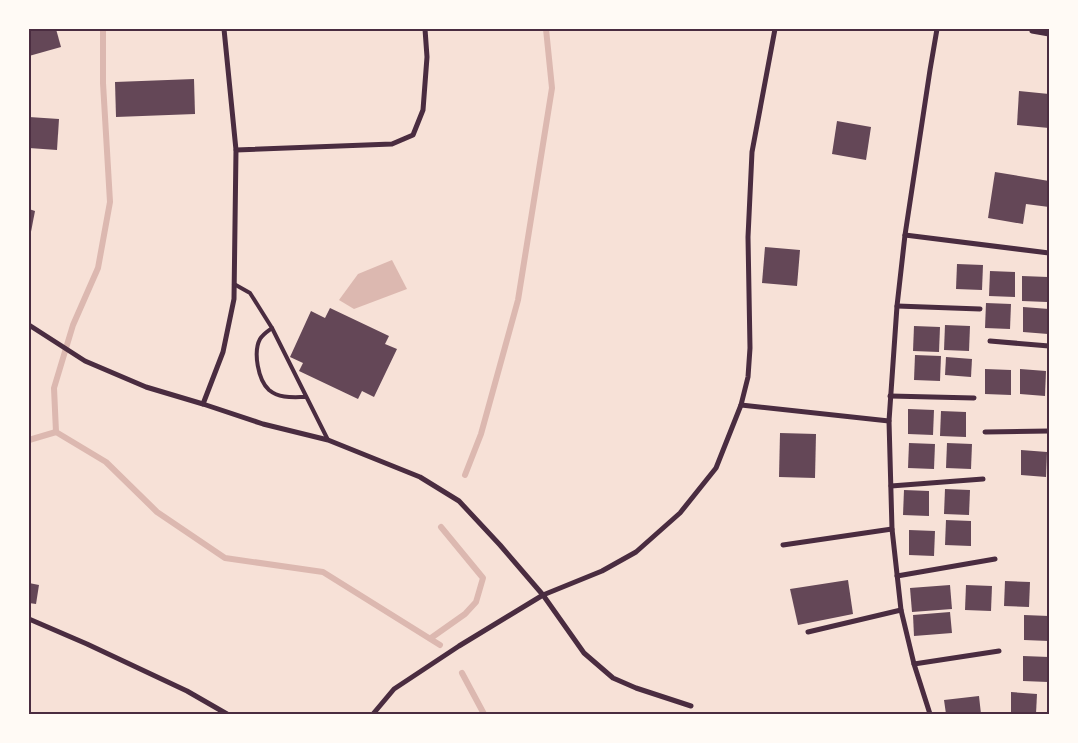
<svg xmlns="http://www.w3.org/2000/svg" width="1078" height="743" viewBox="0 0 1078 743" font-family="'Fira Sans Condensed',sans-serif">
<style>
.water{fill:#dcb8b0}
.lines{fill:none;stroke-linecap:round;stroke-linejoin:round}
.stream{stroke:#dcb8b0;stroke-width:6}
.building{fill:#644757}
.service{stroke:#4a2c40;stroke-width:4}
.minor{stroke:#4a2c40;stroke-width:5}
.neatline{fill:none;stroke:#4a2c40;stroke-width:2}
</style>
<rect width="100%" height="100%" fill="#f7e1d7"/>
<path class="water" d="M392,260L407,289L354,309L339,300L358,274Z"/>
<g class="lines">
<g class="stream">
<path d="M56,432L54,388L73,325L98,268L110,202L103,83V29"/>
<path d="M29,440L56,432L106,462L157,512L225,558L323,572L440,645"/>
<path d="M465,475L481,434L518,300L552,88L546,29"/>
<path d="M431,638L465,614L476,602L483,578L441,527"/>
<path d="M462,673L484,714"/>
</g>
</g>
<g class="building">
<path d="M29,29H56L61,47L29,56Z"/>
<path d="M194,79L195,114L116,117L115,82Z"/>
<path d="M1019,91L1049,94V128L1017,125Z"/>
<path d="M29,117L59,119L57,150L29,148Z"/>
<path d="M837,121L871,127L866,160L832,154Z"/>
<path d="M995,172L1049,181V207L1026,204L1023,224L988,218Z"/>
<path d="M29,209L35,211L30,237H29Z"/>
<path d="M765,247L800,250L797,286L762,283Z"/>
<path d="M957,264L983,265L982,290L956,289Z"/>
<path d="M990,271L1015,272V297L989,296Z"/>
<path d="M1022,276L1048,277L1047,302L1022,301Z"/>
<path d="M986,303L1011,304L1010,329L985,328Z"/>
<path d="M1023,307L1049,309L1048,334L1023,332Z"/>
<path d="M330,308L389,336L385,344L397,349L374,397L362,391L358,399L299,371L303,363L290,357L311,311L325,318Z"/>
<path d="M945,325L970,326L969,351L944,350Z"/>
<path d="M914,326L940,327L939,352L913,351Z"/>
<path d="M915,355L941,356L940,381L914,380Z"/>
<path d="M946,357L972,359L971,377L945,375Z"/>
<path d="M985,369L1011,370V395L985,394Z"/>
<path d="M1020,369L1046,371L1045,396L1020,394Z"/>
<path d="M908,409L934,410L933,435L908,434Z"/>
<path d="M941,411L966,412V437L940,436Z"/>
<path d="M780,433L816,434L815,478L779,477Z"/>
<path d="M909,443L935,444L934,469L908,468Z"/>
<path d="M947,443L972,444L971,469L946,468Z"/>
<path d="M1021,450L1047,452L1046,477L1021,475Z"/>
<path d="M945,489L970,490L969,515L944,514Z"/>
<path d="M904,490L929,491V516L903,515Z"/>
<path d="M946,520L971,521V546L945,545Z"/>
<path d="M909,530L935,531L934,556L909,555Z"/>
<path d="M848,580L853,614L798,625L790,589Z"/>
<path d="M1005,581L1030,582L1029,607L1004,606Z"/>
<path d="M29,583L39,585L36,604L29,603Z"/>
<path d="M950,585L952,609L912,612L910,588Z"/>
<path d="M966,585L992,586L991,611L965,610Z"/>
<path d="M950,612L952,633L914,636L913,615Z"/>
<path d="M1024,615L1049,616V641L1024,640Z"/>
<path d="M1023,656L1049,657L1048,682L1023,681Z"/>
<path d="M1011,692L1037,694L1036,714H1011Z"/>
<path d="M979,696L981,714H965L964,712L946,714L944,700Z"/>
</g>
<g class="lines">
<g class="service">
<path d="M234,284L250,293L272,328L328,440"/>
<path d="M272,328C268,331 263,334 260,339C253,352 258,380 269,390C280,399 294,397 306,397"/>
</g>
<g class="minor">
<path d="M1032,31L1049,34"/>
<path d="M236,150L392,144L413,135L423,110L427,57L425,29"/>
<path d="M905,235L1049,253"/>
<path d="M897,306L980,309"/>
<path d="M29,325L85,361L146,387L203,404L263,424L328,440L420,477L459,501L500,545L543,595L584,653L613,678L636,688L691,706"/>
<path d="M990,341L1049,346"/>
<path d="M890,396L974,398"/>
<path d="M203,404L223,352L234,299L236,150L224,29"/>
<path d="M741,405L889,421"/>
<path d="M985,432L1049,431"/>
<path d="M891,486L983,479"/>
<path d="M783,545L892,529"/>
<path d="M897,576L995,559"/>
<path d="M29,619L87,644L187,691L227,714"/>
<path d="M808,632L901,610"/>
<path d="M914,664L999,651"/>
<path d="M373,714L394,689L459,646L543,595L602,571L636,552L680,513L716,468L741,405L748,377L750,348L748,237L752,152L775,29"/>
<path d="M930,714L914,664L901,610L892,529L889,421L897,306L905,235L930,70L937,29"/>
</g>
</g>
<rect width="1078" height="743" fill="none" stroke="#fffaf5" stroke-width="60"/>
<rect x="30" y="30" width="1018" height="683" class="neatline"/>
</svg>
